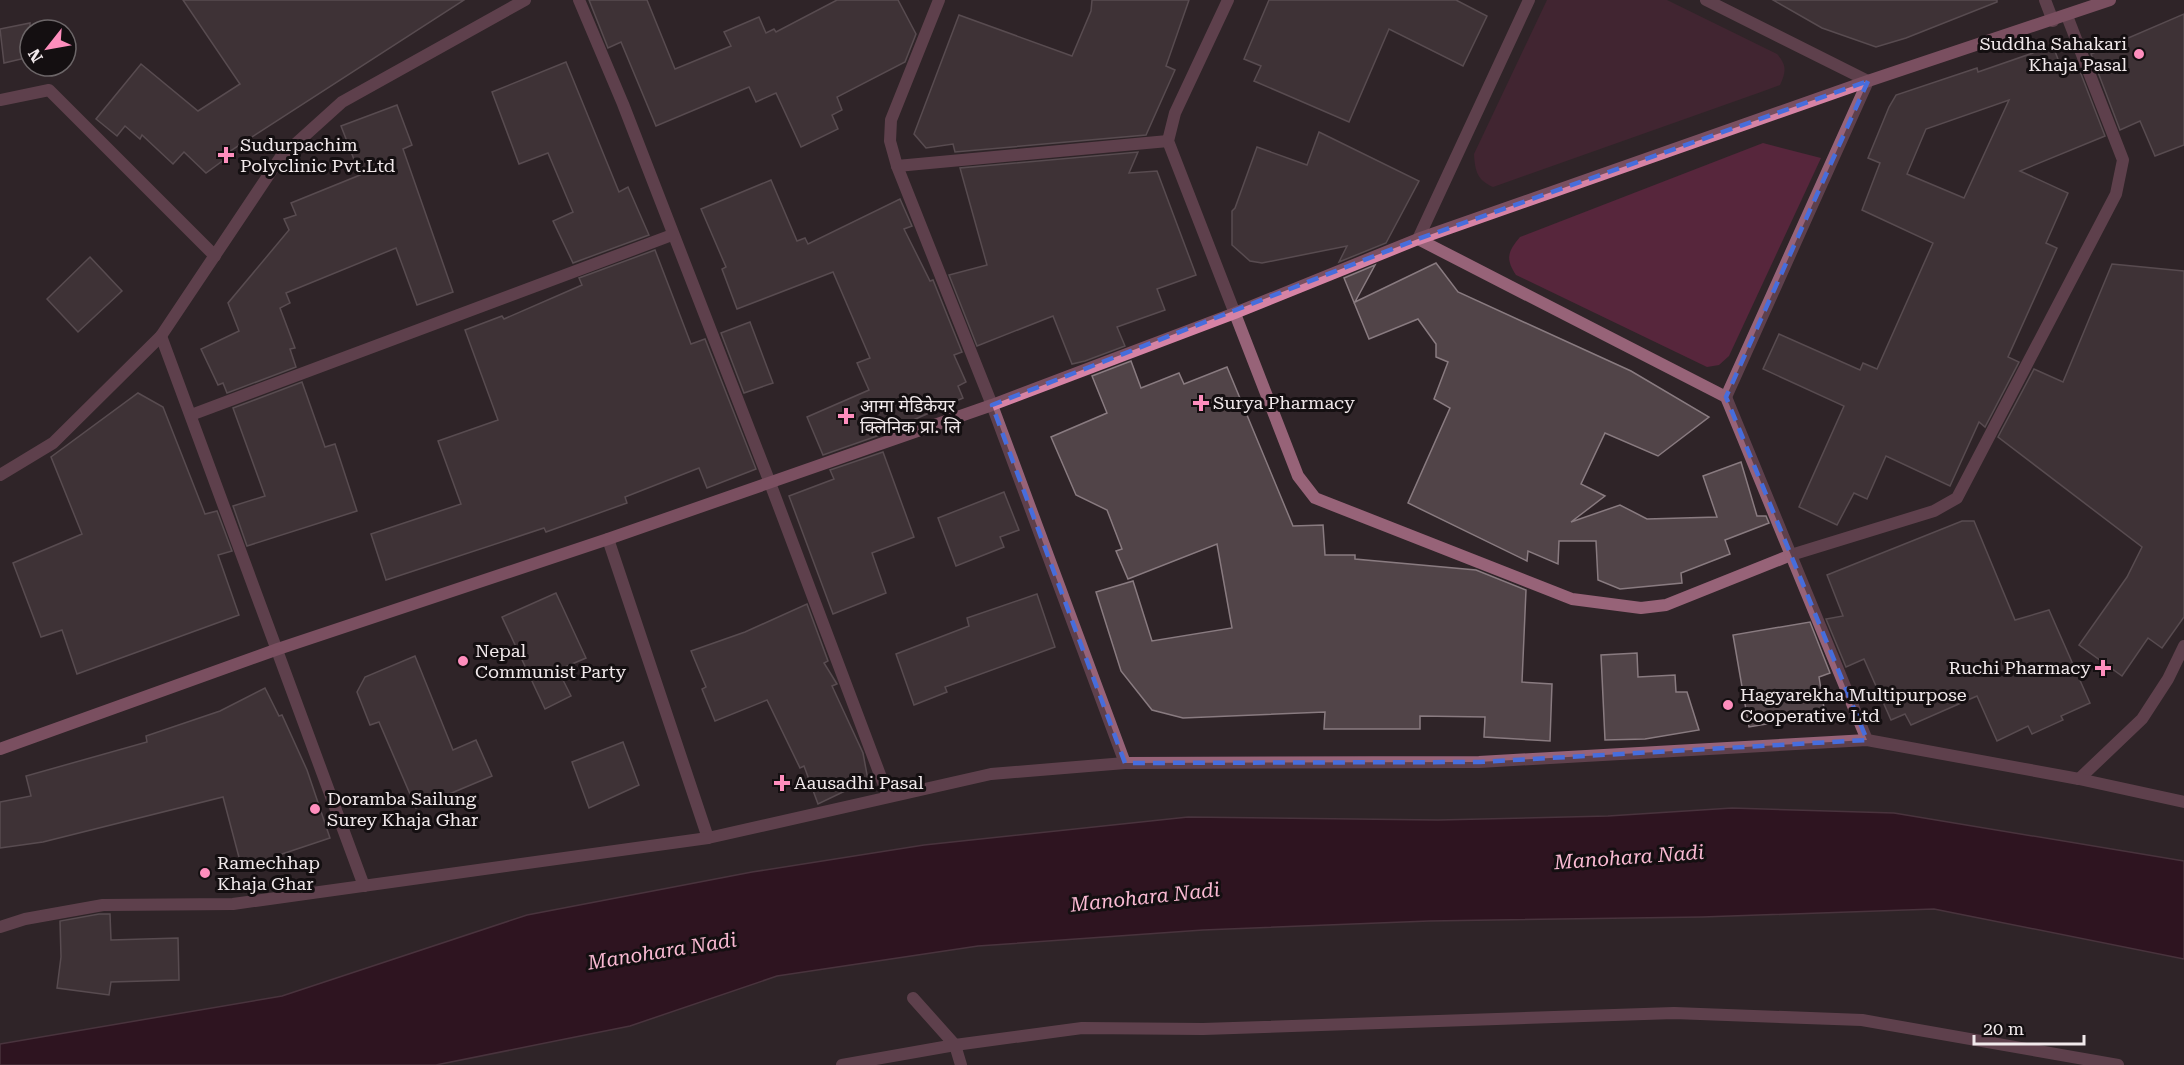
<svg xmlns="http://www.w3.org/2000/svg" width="2184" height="1065" viewBox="0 0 2184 1065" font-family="'Roboto Serif','Noto Sans Devanagari',serif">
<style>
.green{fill:#57263c}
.water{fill:#2d0017;stroke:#684657;stroke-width:1.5}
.building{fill:#514448;stroke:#897b80;stroke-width:1.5;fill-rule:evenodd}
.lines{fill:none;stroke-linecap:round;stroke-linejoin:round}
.street{stroke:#976378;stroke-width:12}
.secondary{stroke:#d683a5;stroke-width:12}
.marked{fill:none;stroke:#476ddc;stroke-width:4.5;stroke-dasharray:12 8;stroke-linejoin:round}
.poi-dot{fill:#fe8ebd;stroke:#140f11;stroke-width:2}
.labels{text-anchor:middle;stroke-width:6;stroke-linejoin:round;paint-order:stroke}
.poi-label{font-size:18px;fill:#f1e9eb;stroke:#140f11;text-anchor:start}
.water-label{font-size:20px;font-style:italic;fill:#fabad3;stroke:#140f11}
</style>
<rect width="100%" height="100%" fill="#2f2428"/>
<g class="green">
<path d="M1547,0H1667L1777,54C1787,65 1786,72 1780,85L1761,92L1493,187C1477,180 1475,171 1474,154Z"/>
<path d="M1763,143L1821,158L1729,356L1719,365L1707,367L1516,275C1505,259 1508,251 1520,237Z"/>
</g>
<path class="water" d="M1732,808L1894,813L2184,861V959L1934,909L1702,917L1429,921L1203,930L978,946L777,976L630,1026L436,1065H0V1044L282,996L527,915L752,872L924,845L1188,817L1438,820L1608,816Z"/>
<g class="building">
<path d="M183,0H464L224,155L225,159L206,173L184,152L173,164L142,135L140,139L125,126L117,136L96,119L141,64L198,111L240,84Z"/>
<path d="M589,0H647L675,69L731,46L724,32L759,17L766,33L774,29L776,32L837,0H898L916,34L905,62L837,97L842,110L832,115L838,129L801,147L776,93L756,102L749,87L656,126L621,42L608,48Z"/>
<path d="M1092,0H1189L1166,66L1175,70L1146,135L955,152L953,144L926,148L914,134L959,15L1072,56L1091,11Z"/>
<path d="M1269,0H1456L1487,16L1463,66L1389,29L1349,122L1254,81L1261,66L1244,59Z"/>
<path d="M1773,0H1997V2L1906,38L1876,47L1822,28Z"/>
<path d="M2184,14V145L2155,156L2140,121L2120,130L2091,54Z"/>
<path d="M30,23V57L4,63L0,29Z"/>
<path d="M2053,46L2061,67L2076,61L2105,136L2020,171L2068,193L2046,243L2057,248L2008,357L2019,362L1985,427L1979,422L1950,486L1886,456L1867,499L1854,493L1837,525L1799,507L1844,406L1763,369L1779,334L1860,370L1863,363L1877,369L1933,243L1862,210L1880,163L1868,158L1889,107L1896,95L1977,68L1978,72ZM2009,100L1964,198L1907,174L1926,129Z"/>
<path d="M566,62L619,192L628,187L649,235L573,263L553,221L573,212L548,153L519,164L492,92Z"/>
<path d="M397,105L412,145L403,149L453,292L417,305L396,248L286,293L290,303L280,308L295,348L290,349L296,367L227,393L223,383L218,385L201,349L239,331L228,303L289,230L284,219L296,215L291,203L360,175L341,126Z"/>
<path d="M1319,132L1419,181L1386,243L1339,262L1347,246L1262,263L1250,261L1232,245V211L1235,208L1257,147L1307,165Z"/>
<path d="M1138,152L1129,173L1157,171L1196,275L1157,289L1165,310L1117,327L1125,346L1085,361L1072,364L1053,316L977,346L949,275L987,265L960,168Z"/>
<path d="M771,180L797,241L805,238L808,244L900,199L912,226L904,229L930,281L933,280L962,352L954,355L966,382L958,386L963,398L877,436L823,455L807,417L869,390L857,363L870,358L833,272L737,309L722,269L726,267L701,209Z"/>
<path d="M655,250L691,344L705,339L756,469L707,488L699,468L625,497L627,503L546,532L544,528L386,580L371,534L461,504L438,441L498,420L465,330L502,316L504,319L582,285L579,278Z"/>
<path d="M90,257L122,291L78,332L47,299Z"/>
<path d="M1436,263L1458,292L1631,371L1709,417L1658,456L1605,433L1581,484L1605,496L1571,522L1620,505L1647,519L1717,517L1703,476L1741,462L1757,516H1766L1769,523L1725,540L1730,554L1681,573L1682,583L1620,589L1598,580L1596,541H1559L1558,564L1528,551L1527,561L1408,503L1450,408L1434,399L1448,362L1436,357V344L1418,319L1369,339L1344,278L1375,265L1355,302Z"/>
<path d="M2112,264L2184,271V617L2162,648L2148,638L2122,676L2079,645L2127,577L2142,547L1998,437L2034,369L2063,382Z"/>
<path d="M750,322L773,383L744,393L721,333Z"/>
<path d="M1131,361L1141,388L1179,373L1184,384L1227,367L1293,526L1323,525L1325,555H1355V559L1476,570L1526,590L1522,682L1552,684L1550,741L1484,737L1485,717L1420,716V729H1324L1325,712L1183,718L1152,710L1121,671L1096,592L1133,581L1152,641L1232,628L1217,544L1128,579L1116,551L1122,549L1107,510L1076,495L1051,437L1107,413L1092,376Z"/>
<path d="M302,382L325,447L335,444L357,511L247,546L233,506L265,496L233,408Z"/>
<path d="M138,393L163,407L205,514L217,511L232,551L218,555L239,615L77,674L62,630L41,637L13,563L82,534L51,457Z"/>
<path d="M883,452L914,537L872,553L886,593L833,614L789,496L834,479L830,470Z"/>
<path d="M1004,492L1019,530L1000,537L1004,547L956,566L938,518Z"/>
<path d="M1962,521H1974L2015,620L2049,610L2090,703L2061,716L2063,720L2032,734L2028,726L1997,741L1977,696L1911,725L1905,714L1891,720L1864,659L1846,667L1826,619L1843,616L1827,575Z"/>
<path d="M556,593L586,658L558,670L571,696L545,709L502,617Z"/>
<path d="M1037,594L1055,647L945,687L947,692L914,705L896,654L969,626L967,618Z"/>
<path d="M807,604L828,661L824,663L837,684L832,686L863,753L868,780L818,804L804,766L800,768L767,700L715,721L702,689L706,687L691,651L745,632Z"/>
<path d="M1810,622L1830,673L1819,677L1825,714L1749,727L1733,635Z"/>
<path d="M1637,653L1638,677L1675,675L1676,692H1687L1699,730L1645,739L1605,740L1601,655Z"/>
<path d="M415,656L453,750L476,740L492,776L416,808L379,722L370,725L357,692L365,677Z"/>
<path d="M265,688L279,716L282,715L307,770L330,838L279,855L280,858L241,865L223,797L43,842L0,848V802L31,796L26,776L147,742L146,736L220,711Z"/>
<path d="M623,742L639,785L589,808L572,762Z"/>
<path d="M99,914H110L111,940L178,938L179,980L111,982L109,995L57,988L61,957L60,921Z"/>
</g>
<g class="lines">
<g class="street">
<path d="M579,0L623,104L770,483L888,796"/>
<path d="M939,0L891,120L890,141L897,166L992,405L1125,763"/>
<path d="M1228,0L1175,113L1168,141L1298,476L1315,498L1572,599L1641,608L1666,605L1791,555L1934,511L1957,498L2116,194L2123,160L2067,16"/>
<path d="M1529,0L1418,239L1726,397L1867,740"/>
<path d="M1706,0L1868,81L1726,397"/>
<path d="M2045,0L2053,21"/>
<path d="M0,100L49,90L215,256"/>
<path d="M897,166L1168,141"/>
<path d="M161,336L364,886"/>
<path d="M191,415L672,235"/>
<path d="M0,475L53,443L161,336L280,158L342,102L525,0"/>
<path d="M608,539L708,838"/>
<path d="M2079,779L2142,719L2168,679L2184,646"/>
<path d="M0,927L25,919L103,905L233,904L708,838L991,774L1125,763L1479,762L1867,740L2079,779L2184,802"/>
<path d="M913,998L955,1045L961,1065"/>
<path d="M842,1065L955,1045L1082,1028L1203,1029L1674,1013L1862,1020L2118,1065"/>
</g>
<path class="secondary" d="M0,749L278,649L608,539L992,405L1235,313L1418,239L1868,81L2110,0"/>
</g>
<path d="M0 0H2184V1065H0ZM1868,81L1726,397L1867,740L1479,762L1125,763L992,405L1418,239Z" fill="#2f2428" fill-opacity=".55" fill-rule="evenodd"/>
<path class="marked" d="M1868,81L1726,397L1867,740L1479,762L1125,763L992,405L1418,239Z"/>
<g class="poi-dot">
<circle cx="2139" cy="54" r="6"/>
<path d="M223 146h6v6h6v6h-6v6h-6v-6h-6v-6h6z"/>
<path d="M1198 394h6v6h6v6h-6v6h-6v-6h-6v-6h6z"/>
<path d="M843 407h6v6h6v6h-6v6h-6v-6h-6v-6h6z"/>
<circle cx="463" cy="661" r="6"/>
<path d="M2100 659h6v6h6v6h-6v6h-6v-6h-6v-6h6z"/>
<circle cx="1728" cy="705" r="6"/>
<path d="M779 774h6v6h6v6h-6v6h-6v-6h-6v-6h6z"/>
<circle cx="315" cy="809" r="6"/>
<circle cx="205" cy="873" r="6"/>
</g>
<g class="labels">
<g class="poi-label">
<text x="2127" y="50" text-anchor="end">Suddha Sahakari<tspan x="2127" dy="21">Khaja Pasal</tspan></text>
<text x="240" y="151">Sudurpachim<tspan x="240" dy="21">Polyclinic Pvt.Ltd</tspan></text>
<text x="1213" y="409">Surya Pharmacy</text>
<text x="860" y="412">आमा मेडिकेयर<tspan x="860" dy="21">क्लिनिक प्रा. लि</tspan></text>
<text x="475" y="657">Nepal<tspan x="475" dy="21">Communist Party</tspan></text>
<text x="2091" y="674" text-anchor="end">Ruchi Pharmacy</text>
<text x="1740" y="701">Hagyarekha Multipurpose<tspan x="1740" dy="21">Cooperative Ltd</tspan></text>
<text x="794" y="789">Aausadhi Pasal</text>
<text x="327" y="805">Doramba Sailung<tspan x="327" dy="21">Surey Khaja Ghar</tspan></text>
<text x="217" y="869">Ramechhap<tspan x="217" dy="21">Khaja Ghar</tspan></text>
</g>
<g class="water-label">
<text transform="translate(1629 857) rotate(-4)" y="7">Manohara Nadi</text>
<text transform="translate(1145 897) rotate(-6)" y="7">Manohara Nadi</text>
<text transform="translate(662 951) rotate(-9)" y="7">Manohara Nadi</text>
</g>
</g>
<g transform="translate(48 48) rotate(239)"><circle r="28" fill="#140f11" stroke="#6c6668" stroke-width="1.5"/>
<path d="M0-4.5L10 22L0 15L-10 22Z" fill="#fe8ebd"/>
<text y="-9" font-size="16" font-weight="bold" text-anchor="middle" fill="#f1e9eb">N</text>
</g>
<path d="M1974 1035v9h110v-9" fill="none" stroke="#f1e9eb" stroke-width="3"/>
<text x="1983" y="1035" font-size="18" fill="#f1e9eb" stroke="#140f11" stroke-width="4.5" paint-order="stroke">20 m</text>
</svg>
